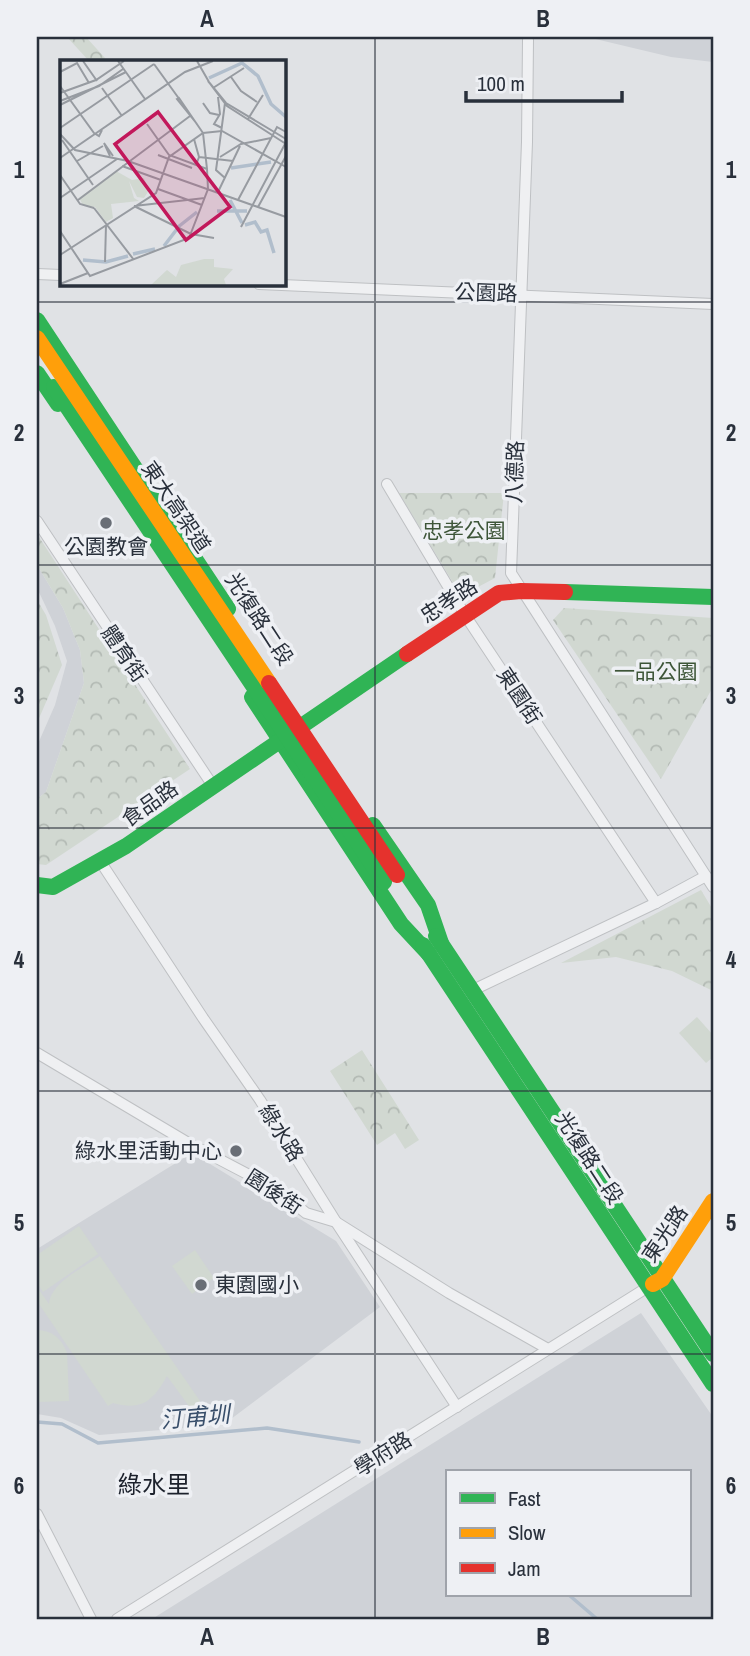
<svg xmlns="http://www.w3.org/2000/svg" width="750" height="1656" viewBox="0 0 750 1656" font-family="'Archivo Narrow','Noto Sans TC',sans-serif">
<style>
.built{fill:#cfd2d7;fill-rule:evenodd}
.grass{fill:#d1d8d1}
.park{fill:url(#park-crowns)}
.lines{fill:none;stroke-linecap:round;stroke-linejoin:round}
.stream{stroke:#b1becc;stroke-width:3.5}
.street-casing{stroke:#bec0c3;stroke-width:12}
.street{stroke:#eff0f2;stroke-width:10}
.fast{stroke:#30b455;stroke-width:16}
.slow{stroke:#ff9f0a;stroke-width:16}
.jam{stroke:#e5322d;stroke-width:16}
.fast-bridge{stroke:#30b455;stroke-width:16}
.slow-bridge{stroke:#ff9f0a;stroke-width:16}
.jam-bridge{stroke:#e5322d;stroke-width:16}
.grid{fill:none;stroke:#29303b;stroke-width:2;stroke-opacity:0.55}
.poi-dot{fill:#696e76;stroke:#eef0f4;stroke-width:2.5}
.labels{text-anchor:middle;stroke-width:7;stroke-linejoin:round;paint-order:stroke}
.street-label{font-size:21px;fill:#29303b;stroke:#eef0f4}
.park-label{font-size:21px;fill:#3d5538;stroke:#eef0f4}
.poi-label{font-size:21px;fill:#29303b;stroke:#eef0f4}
.water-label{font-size:23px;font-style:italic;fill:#384e6a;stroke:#eef0f4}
.quarter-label{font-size:24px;fill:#1c212c;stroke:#eef0f4}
.inset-river{fill:none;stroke:#b1becc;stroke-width:3.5}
.inset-road{fill:none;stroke:#979ba1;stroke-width:2}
.view{fill:#c2185b;fill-opacity:0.15;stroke:#c2185b;stroke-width:3.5}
.inset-edge{fill:none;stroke:#29303b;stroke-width:3.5}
.neatline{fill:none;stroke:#29303b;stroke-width:2.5}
.grid-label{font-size:23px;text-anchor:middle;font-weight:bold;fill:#29303b}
</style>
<defs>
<pattern id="park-crowns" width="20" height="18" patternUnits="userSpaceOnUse" patternTransform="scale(1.75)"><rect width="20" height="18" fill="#d1d8d1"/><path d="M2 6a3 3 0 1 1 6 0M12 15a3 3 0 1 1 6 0" fill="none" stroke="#b3bab4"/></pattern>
</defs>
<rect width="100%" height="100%" fill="#e0e2e5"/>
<g class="built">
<path d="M587,37H713V62L671,57Z"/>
<path d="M37,565L63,608L80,650L84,683L46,792L37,799V746L55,705L67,661L55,626L37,588Z"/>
<path d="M192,1153L336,1241L380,1307L223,1425L99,1435L61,1418L37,1414V1249Z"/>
<path d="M641,1313L713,1417V1619H152ZM447,1472H689V1595H447Z"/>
</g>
<g class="grass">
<path d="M697,1017L713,1035V1057L706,1063L679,1033Z"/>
<path d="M79,1226L98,1254L43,1292L37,1283V1255Z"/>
<path d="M195,1250L214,1278L192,1294L172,1266Z"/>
<path d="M100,1256L200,1401L191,1409L167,1376C153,1401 142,1411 113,1403L108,1406L37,1301V1287L49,1304C51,1282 83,1268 100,1256Z"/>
<path d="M37,1330C52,1330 62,1339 67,1353L69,1401L37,1402Z"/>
</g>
<g class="park">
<path d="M67,37H86L105,58L101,61H89Z"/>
<path d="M399,493H504L495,578L461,596Z"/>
<path d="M37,534L190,769L46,865L37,864V799L46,792L84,683L80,650L63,608L37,565Z"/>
<path d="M37,600L46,615L62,665L37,723Z"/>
<path d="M564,608L713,618V687L661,779L553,620Z"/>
<path d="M701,890L713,910V991L672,971L616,957L561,963Z"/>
<path d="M362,1050L419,1140L405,1149L395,1133L377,1145L330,1071Z"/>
</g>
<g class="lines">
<g class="stream">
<path d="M37,1422L62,1424L98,1443L267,1428L359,1442"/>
<path d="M569,1595L597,1619"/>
</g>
<g class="street-casing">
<g id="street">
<path d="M528,40L527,142L511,573L713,887"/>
<path d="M37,274L61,275"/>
<path d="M259,284L713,304"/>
<path d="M387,484L465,615L656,903"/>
<path d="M37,521L213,786"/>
<path d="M100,861L203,1018L260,1100L336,1222L457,1407"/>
<path d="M473,990L656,903L706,876"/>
<path d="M37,1053L190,1144L276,1189L306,1213L336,1222L449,1293L548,1349"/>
<path d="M37,1514L91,1619"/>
<path d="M117,1619L648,1287"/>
</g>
</g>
<use href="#street" class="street"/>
<g class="fast">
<path d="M37,320L228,609"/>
<path d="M37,373L58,404"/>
<path d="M565,592L713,597"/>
<path d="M252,697L401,924L429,954"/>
<path d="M373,825L428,905L441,943"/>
<path d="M37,885L53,887L126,846L407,654"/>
<path d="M436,936L713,1354"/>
<path d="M423,945L713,1384"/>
</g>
<path class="slow" d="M653,1284L662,1279L713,1201"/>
<path class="jam" d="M407,654L499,593L521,591L565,592"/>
<path class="fast-bridge" d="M54,387L384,882"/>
<path class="slow-bridge" d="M37,338L269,683"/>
<path class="jam-bridge" d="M269,683L397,875"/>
</g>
<path class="grid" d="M375,37V1619M37,302H713M37,565H713M37,828H713M37,1091H713M37,1354H713"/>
<g class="poi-dot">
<circle cx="106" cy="523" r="7"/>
<circle cx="236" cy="1151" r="7"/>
<circle cx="201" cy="1285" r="7"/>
</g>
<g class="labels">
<g class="street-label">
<text transform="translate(486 293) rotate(2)" y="7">公園路</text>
<text transform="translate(515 472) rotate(-88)" y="7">八德路</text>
<text transform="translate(176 507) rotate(56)" y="7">東大高架道</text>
<text transform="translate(449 601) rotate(-33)" y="7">忠孝路</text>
<text transform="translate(259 619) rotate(57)" y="7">光復路二段</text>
<text transform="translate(124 654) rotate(56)" y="7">體育街</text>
<text transform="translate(519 696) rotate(57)" y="7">東園街</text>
<text transform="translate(150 804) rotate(-35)" y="7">食品路</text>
<text transform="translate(281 1133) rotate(58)" y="7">綠水路</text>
<text transform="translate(589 1158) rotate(57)" y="7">光復路二段</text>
<text transform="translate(274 1192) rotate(33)" y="7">園後街</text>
<text transform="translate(665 1234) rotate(-56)" y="7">東光路</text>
<text transform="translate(383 1454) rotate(-32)" y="7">學府路</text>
</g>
<g class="park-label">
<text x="464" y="538">忠孝公園</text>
<text x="656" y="679">一品公園</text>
</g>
<g class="poi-label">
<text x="106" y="554">公園教會</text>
<text x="222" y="1158" text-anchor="end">綠水里活動中心</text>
<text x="215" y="1292" text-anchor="start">東園國小</text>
</g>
<g class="water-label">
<text transform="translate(195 1417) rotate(-5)" y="8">汀甫圳</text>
</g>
<g class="quarter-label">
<text x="154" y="1493">綠水里</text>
</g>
</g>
<g transform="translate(60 60)">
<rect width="226" height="226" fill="#e0e2e5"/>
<path d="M56,111L72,120L84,118L89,130L84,138L77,137L69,121L74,138L79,141L51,144L53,158L46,162L35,147L23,145L19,138ZM144,199H154V207L173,209L164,219L166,225H91L107,210L116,217L121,205Z" fill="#d1d8d1"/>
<path class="inset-river" d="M149,18L182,3L198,16L211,44L226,57M171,108L211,102M170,140L182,163M157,151H187M185,165L195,162L201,172L207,170L214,193M118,167L137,152M104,186L117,169M73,194L95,189M23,200L46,202L68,196"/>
<path class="inset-road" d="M23,1L37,21M58,1L85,39M137,1L149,22M94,4L120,40M0,12L17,3L29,23M171,17L181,31L197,42M0,26L34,73L39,76L42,70M42,28L62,56M153,28L184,8M0,33L36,20L64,1M158,37L160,54L154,64L162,68M0,41L39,26L63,9M143,43L150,53L159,55M0,45L66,12M188,59L203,35M87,64L109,95L147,109M0,68L94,4M0,74L15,90L68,101L226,157M134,79L139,97L136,105M226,79L166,43L148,21L167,46L226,84M2,80L33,125M98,95L132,108M50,96L44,83L53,96M139,97L173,101M160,97L181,84L211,78M0,98L125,12L153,1M17,101L43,86M62,106L101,120M0,115L20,144L34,148M165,118L156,110L165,43M98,129L142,145M158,132L180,86M0,138L57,99M18,140L130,56M178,140L217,67L226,72M74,146L131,174L154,178M74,146L145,138M198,147L226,96M34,148L74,200M181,167L225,84M0,171L30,216L129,178L148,129L147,109L143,73L119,38L117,39L137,64M0,195L96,133L109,97L143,73L162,71L226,107M45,202L46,165M0,224L28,213"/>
<path class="view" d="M98,52L170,147L126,180L55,84Z"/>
<rect width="226" height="226" class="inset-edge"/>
</g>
<rect width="750" height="1656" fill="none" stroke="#eef0f4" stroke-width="77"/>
<rect x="446" y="1470" width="245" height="126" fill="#eef0f4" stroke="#9fa3aa" stroke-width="2"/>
<rect x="460" y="1493" width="35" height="10" fill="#30b455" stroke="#9fa3aa" stroke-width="2"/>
<text x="508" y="1506" font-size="21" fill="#29303b">Fast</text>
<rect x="460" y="1528" width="35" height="10" fill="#ff9f0a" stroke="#9fa3aa" stroke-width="2"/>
<text x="508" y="1540" font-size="21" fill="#29303b">Slow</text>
<rect x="460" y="1563" width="35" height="10" fill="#e5322d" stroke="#9fa3aa" stroke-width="2"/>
<text x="508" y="1576" font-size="21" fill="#29303b">Jam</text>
<path d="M466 91v10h156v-10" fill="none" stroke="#29303b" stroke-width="3.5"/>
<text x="477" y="91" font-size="21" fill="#29303b" stroke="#eef0f4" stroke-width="5" paint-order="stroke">100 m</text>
<rect x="38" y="38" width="674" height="1580" class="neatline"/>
<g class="grid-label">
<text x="207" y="27">A</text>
<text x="543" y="27">B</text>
<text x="19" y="178">1</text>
<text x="731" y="178">1</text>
<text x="19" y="441">2</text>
<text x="731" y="441">2</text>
<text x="19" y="704">3</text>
<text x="731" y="704">3</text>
<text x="19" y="968">4</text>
<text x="731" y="968">4</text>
<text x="19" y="1231">5</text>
<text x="731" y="1231">5</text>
<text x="19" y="1494">6</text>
<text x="731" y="1494">6</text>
<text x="207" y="1645">A</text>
<text x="543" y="1645">B</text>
</g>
</svg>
